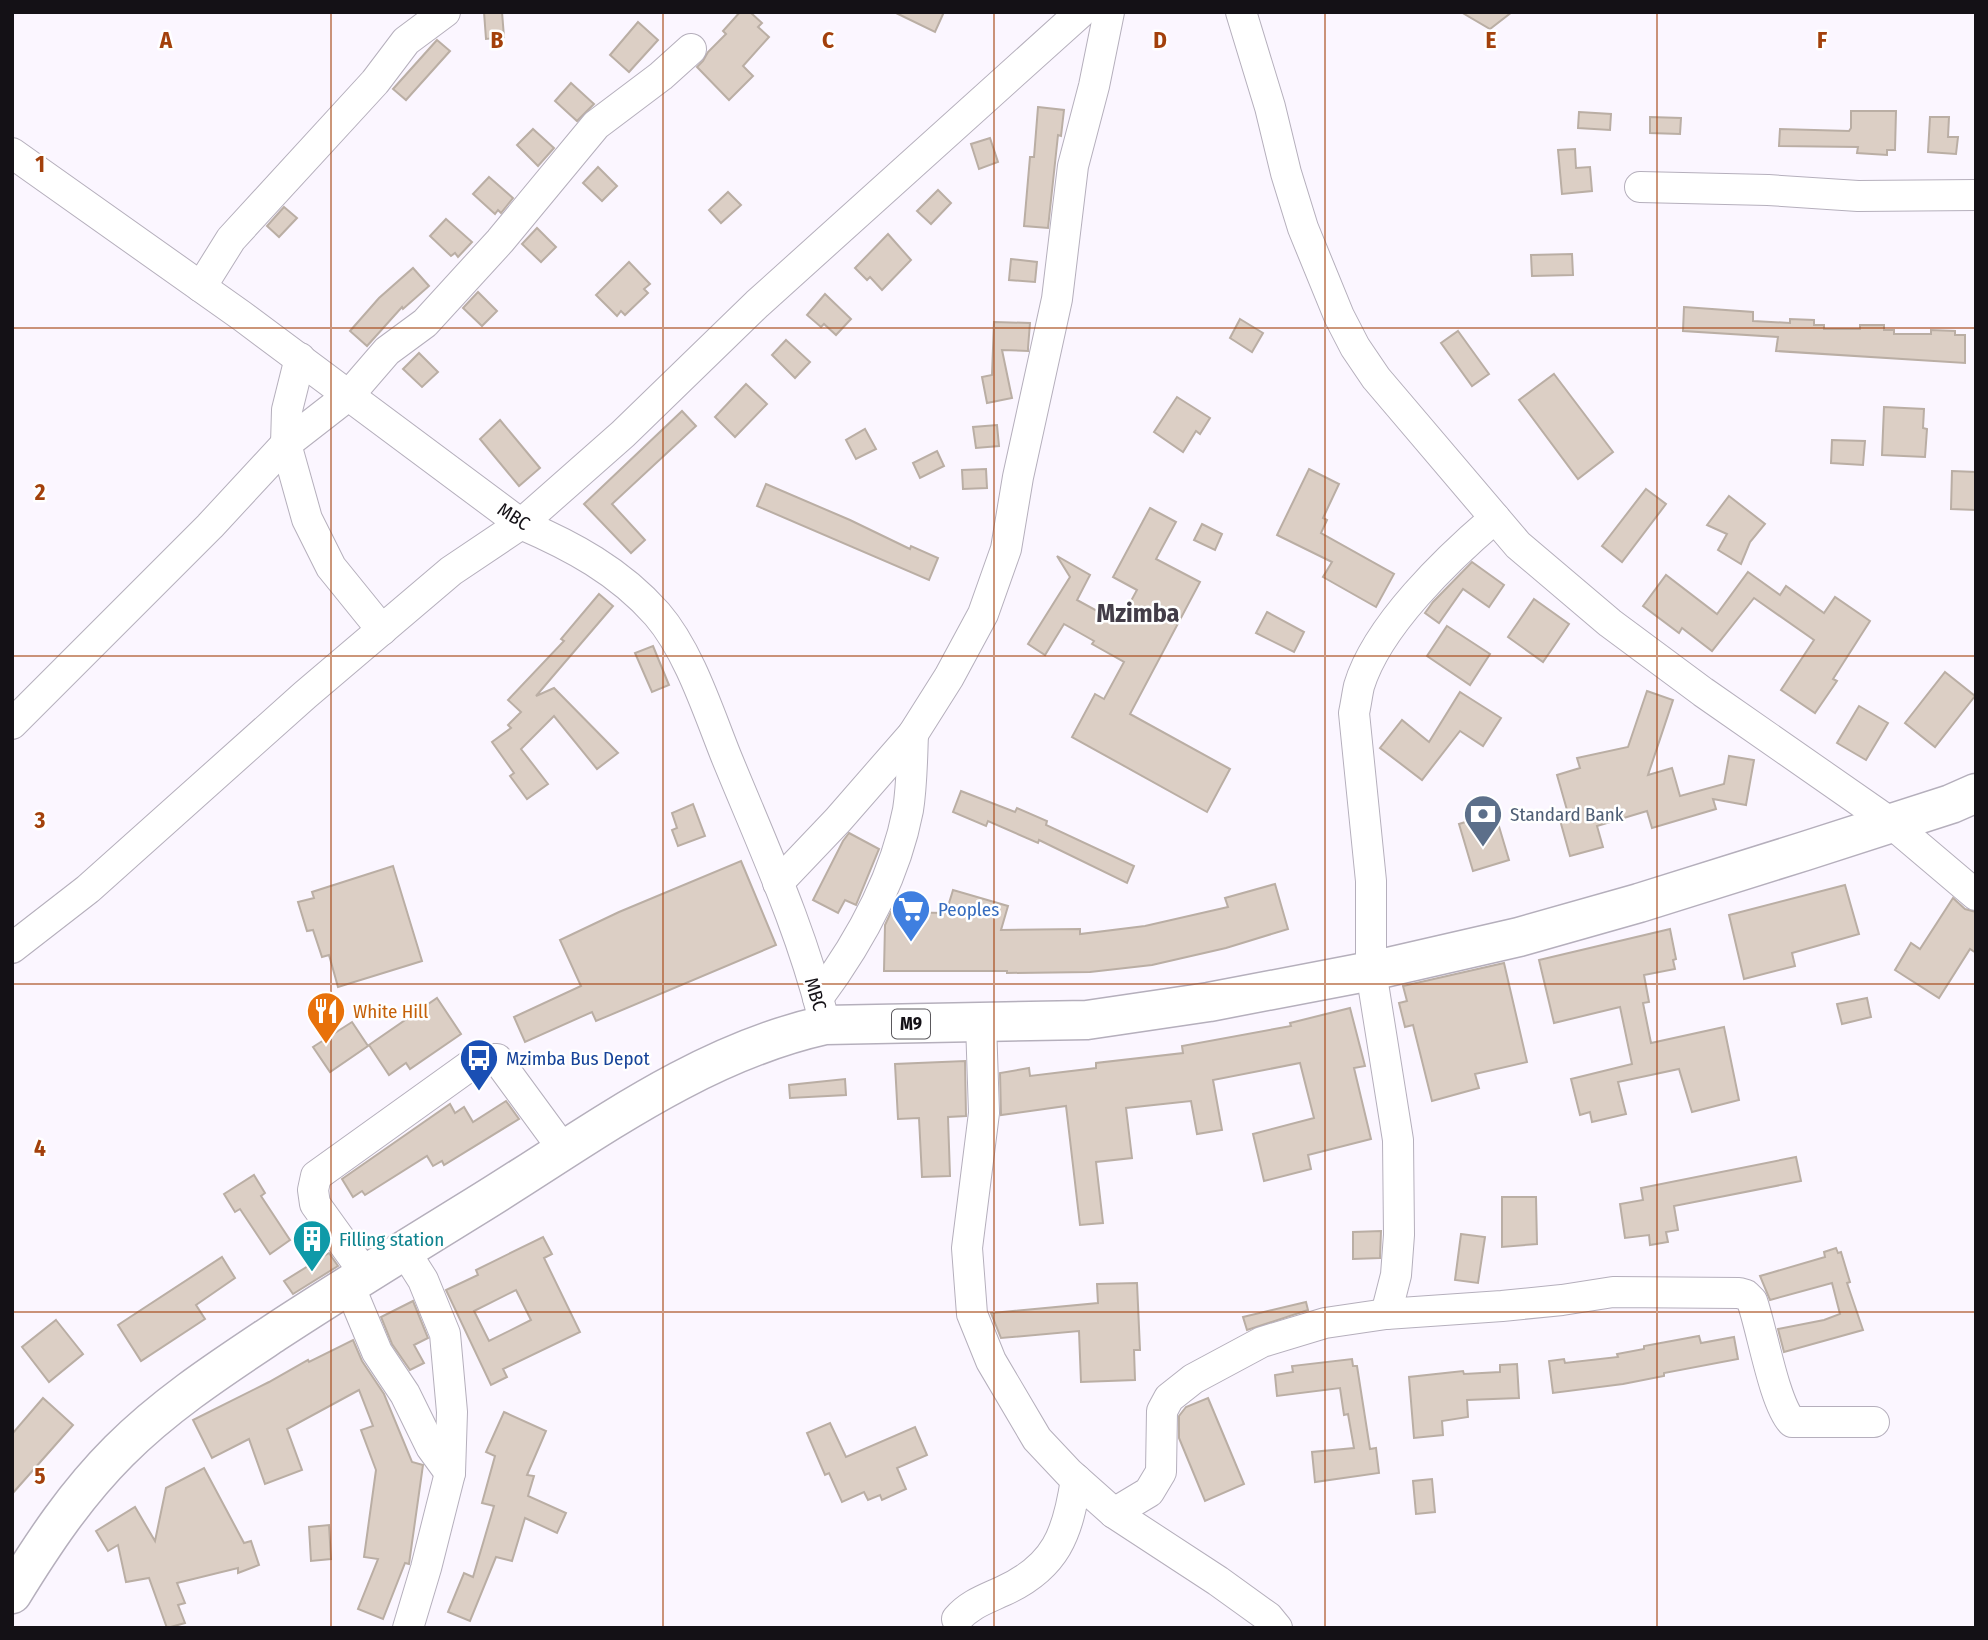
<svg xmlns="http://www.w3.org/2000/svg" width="1988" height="1640" viewBox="0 0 1988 1640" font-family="'Fira Sans Condensed',sans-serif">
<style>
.building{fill:#dccfc5;stroke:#baaea4;stroke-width:2;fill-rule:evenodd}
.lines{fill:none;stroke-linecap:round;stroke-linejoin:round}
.minor-casing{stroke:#b5afbc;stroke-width:32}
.major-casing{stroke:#b5afbc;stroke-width:41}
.minor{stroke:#fff;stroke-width:30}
.major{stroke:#fff;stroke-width:38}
.grid{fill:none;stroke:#a3400b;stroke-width:2;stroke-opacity:0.55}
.labels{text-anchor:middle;stroke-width:5;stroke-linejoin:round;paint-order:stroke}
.shield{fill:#fff;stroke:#5a585c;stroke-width:2}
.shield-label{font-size:18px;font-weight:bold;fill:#141116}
.street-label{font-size:19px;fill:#141116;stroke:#fff}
.service-label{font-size:19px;fill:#4e5e75;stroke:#fff;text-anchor:start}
.shop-label{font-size:19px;fill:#366cbe;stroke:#fff;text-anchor:start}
.food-label{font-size:19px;fill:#c56008;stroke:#fff;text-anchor:start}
.transit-label{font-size:19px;fill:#164399;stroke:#fff;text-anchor:start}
.culture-label{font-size:19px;fill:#0d838f;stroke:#fff;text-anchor:start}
.district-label{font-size:26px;font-weight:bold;fill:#433d48;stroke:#fff}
.grid-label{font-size:23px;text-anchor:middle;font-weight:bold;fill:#a3400b;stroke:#fff;stroke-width:5;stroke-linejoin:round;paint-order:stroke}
</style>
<rect width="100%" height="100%" fill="#fbf6ff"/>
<g class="building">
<path d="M484,12H502L504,37L486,39Z"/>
<path d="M740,12H750L762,23L758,27L769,37L743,66L753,76L729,100L697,67L703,61L708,52L726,34L723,31Z"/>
<path d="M894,12H944L935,32Z"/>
<path d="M1461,12H1512L1490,29Z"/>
<path d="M638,22L658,40L629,72L610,55Z"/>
<path d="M437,40L450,51L406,100L393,89Z"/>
<path d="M571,83L594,104L577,121L555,101Z"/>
<path d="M1038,107L1064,110L1061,136L1058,135L1048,228L1024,226L1030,157H1034Z"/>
<path d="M1851,111H1896L1895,150H1887V155L1857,153L1858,147L1779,146L1780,129L1849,131L1851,128Z"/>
<path d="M1579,112L1611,114L1610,130L1578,128Z"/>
<path d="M1650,117L1681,118L1680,134L1650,133Z"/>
<path d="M1930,117H1949L1948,137H1958L1956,154L1928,152Z"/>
<path d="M533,129L554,148L538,166L517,145Z"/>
<path d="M990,138L998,162L979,169L971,144Z"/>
<path d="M1575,149L1576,168L1590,167L1592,191L1562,194L1558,150Z"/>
<path d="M598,167L617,186L602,201L583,183Z"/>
<path d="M489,177L513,198L501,213L498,210L495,214L473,194Z"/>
<path d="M938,190L951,203L931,224L917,211Z"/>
<path d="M728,192L741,205L721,223L709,210Z"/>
<path d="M284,207L297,218L279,237L267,226Z"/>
<path d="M446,219L472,242L458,257L455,253L451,256L430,236Z"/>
<path d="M537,228L556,247L541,262L522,244Z"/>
<path d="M888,234L911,260L882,290L870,277L867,280L855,268Z"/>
<path d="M1572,254L1573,275L1532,276L1531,255Z"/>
<path d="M1011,259L1037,262L1035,282L1009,280Z"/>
<path d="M629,262L650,284L644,289L648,293L625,315L621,311L617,316L596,295Z"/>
<path d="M413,268L429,286L403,309L402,307L367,346L350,331L379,298Z"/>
<path d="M478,292L497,311L482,326L463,308Z"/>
<path d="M825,294L851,319L836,335L824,324L821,327L807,315Z"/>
<path d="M1684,307L1753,312V321L1790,323V319L1814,320V325H1824V329H1860V325H1884V330H1894V334H1931V330L1955,331V335H1965V363L1776,351L1778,337L1683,331Z"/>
<path d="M1240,319L1263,333L1252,352L1230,338Z"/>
<path d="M994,322L1030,323L1028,348V351L1002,350L1012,398L987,403L982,377L992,375Z"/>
<path d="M1458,331L1489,374L1472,386L1441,343Z"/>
<path d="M786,340L810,362L795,378L772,355Z"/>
<path d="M419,353L438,372L422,387L403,369Z"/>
<path d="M1554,374L1613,452L1578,479L1519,400Z"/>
<path d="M746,384L767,404L735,437L715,417Z"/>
<path d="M1177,397L1210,418L1200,434L1196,431L1183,452L1154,432Z"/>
<path d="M1884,407L1924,409L1923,428L1927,429L1925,457L1882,455Z"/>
<path d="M682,411L696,426L612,504L645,540L631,553L584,504Z"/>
<path d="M500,420L540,468L519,486L480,439Z"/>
<path d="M997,425L999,446L976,448L973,427Z"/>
<path d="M865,429L876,449L856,459L846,440Z"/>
<path d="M1832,440L1865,441L1863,465L1831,463Z"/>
<path d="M937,451L944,466L920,478L913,463Z"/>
<path d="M986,469L987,488L963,489L962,470Z"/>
<path d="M1309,469L1339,484L1323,518L1327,520L1321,533L1394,574L1376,607L1323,577L1332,562L1277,535Z"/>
<path d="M1952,471L1976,472V510L1951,509Z"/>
<path d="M766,484L850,520L910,549L911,546L938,558L929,580L757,506Z"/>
<path d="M1646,489L1666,504L1622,562L1602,546Z"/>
<path d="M1729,496L1765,524L1750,542L1741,564L1718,550L1727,534L1707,525Z"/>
<path d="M1150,508L1176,522L1156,559L1200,582L1130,714L1230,769L1207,812L1072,737L1095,694L1104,699L1124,662L1092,644L1094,641L1064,624L1045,655L1028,644L1070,577L1057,556L1090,575L1077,600L1119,623L1137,590L1113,577Z"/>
<path d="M1202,524L1222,534L1215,550L1194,540Z"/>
<path d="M1472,562L1504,585L1489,607L1463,589L1439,623L1425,613L1433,602Z"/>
<path d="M1748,572L1780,595L1786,586L1824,613L1835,597L1870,621L1833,679L1837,681L1815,713L1781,690L1814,640L1754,598L1712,651L1682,628L1679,633L1643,606L1666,575L1717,614Z"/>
<path d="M599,594L613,606L536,696L554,688L618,753L597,769L554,716L521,749L548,784L527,799L510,776L514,773L492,742L511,728L508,725L521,712L508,700L564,641L561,639Z"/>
<path d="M1534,599L1569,624L1543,662L1508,637Z"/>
<path d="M1267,612L1304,632L1294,652L1256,633Z"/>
<path d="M1447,626L1490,654L1470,685L1427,656Z"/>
<path d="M653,646L669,685L652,692L635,653Z"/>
<path d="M1945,672L1975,696L1935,747L1905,723Z"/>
<path d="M1647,691L1673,700L1648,775L1672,768L1680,796L1724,784L1729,756L1754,760L1746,805L1713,799L1716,809L1652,828L1647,811L1597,826L1603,847L1570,856L1558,813L1567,810L1557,775L1580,768L1577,758L1628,747Z"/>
<path d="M1460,692L1501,718L1483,746L1460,731L1422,780L1380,748L1402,720L1429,742Z"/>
<path d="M1859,706L1888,723L1866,760L1837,743Z"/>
<path d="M961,791L1015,812L1017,808L1047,821L1046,825L1134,866L1127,883L1039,840L1038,843L988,821L986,826L953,812Z"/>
<path d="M693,804L705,836L678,846L672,830L677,828L672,813Z"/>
<path d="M1495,813L1509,860L1473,871L1459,824Z"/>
<path d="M849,833L879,849L856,905L845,900L838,913L813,900L843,841Z"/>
<path d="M741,861L776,945L596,1021L592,1012L525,1042L514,1017L581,986L560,940L619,912Z"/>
<path d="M393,866L422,961L338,987L329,955L322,957L313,930L307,931L298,902L314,898L312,892Z"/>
<path d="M1275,884L1288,929L1226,948L1152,965L1090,972L1007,973V971H884L885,925L891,912L946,913L953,890L1008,906L1001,930L1080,929V934L1145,926L1228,907L1225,898Z"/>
<path d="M1845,885L1859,934L1792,953L1795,966L1744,979L1729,915Z"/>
<path d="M1953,898L1965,909L1976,912V953L1970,949L1939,998L1895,970L1911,943L1920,949Z"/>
<path d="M1670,929L1676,959L1673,960L1675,969L1644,975L1649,1002L1643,1003L1651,1043L1724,1027L1739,1100L1692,1112L1679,1069L1618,1082L1626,1114L1592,1122L1590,1112L1580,1115L1571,1079L1632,1064L1620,1007L1554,1023L1539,960Z"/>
<path d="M1504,963L1527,1062L1475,1074L1479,1088L1432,1101L1413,1025L1405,1027L1399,1003L1407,1001L1403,986Z"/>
<path d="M437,998L461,1034L410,1069L406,1063L389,1075L369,1045Z"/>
<path d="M1867,998L1871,1017L1842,1024L1837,1004Z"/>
<path d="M1350,1008L1365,1066L1354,1068L1371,1139L1308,1155L1311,1169L1264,1181L1253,1134L1314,1118L1300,1063L1213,1080L1222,1130L1197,1134L1191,1101L1126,1108L1132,1158L1096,1162L1103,1223L1080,1225L1066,1106L1001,1115L1000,1073L1029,1068L1030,1076L1096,1068V1063L1183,1053L1182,1046L1291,1026L1290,1023Z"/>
<path d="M352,1022L368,1046L330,1072L313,1047Z"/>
<path d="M965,1061L966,1116L948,1117L950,1176L922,1177L919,1118L898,1119L895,1064Z"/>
<path d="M845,1079L846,1095L790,1098L789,1085Z"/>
<path d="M506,1101L519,1119L444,1165L442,1161L433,1166L427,1156L365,1195L362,1191L353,1197L342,1179L450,1104L455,1113L464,1107L473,1122Z"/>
<path d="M1796,1157L1801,1181L1674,1206L1678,1230L1666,1232L1668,1242L1650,1245L1649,1235L1625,1238L1620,1204L1643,1200L1641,1188Z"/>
<path d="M254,1175L265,1193L261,1196L290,1240L270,1254L240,1209L235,1212L224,1194Z"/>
<path d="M1502,1197H1536L1537,1244L1502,1247Z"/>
<path d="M1381,1231L1380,1258L1353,1259V1232Z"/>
<path d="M1461,1234L1485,1237L1478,1283L1455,1280Z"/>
<path d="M543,1237L552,1254L544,1258L580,1332L503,1369L507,1377L491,1385L446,1290L478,1275L476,1270ZM516,1290L531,1320L489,1341L474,1311Z"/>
<path d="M1836,1248L1838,1253L1841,1252L1850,1282L1847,1283L1863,1330L1784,1352L1778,1329L1824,1320L1840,1314L1832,1283L1770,1300L1760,1276L1825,1257L1824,1252Z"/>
<path d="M329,1253L338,1266L293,1294L284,1281Z"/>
<path d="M222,1257L235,1278L196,1305L205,1319L141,1361L118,1325Z"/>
<path d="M1137,1283L1140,1350H1134L1135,1380L1081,1382L1079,1331L1001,1338L991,1313L1098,1303L1097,1284Z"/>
<path d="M413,1301L428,1338L414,1345L424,1363L410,1370L392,1344L381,1317Z"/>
<path d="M1306,1302L1308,1310L1247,1330L1243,1317Z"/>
<path d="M56,1320L83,1354L49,1382L22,1347Z"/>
<path d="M1699,1336L1701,1343L1734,1337L1738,1359L1664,1373V1376L1623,1384L1553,1393L1549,1361L1564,1359L1565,1363L1618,1357L1617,1354L1644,1349V1346Z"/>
<path d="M353,1340L362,1361L384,1394L412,1462L423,1465L409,1564L405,1563L383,1619L358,1609L378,1559L364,1557L376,1470L361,1430L373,1426L359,1390L287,1429L302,1470L265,1484L249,1439L212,1458L193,1420L269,1382L308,1360L309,1362Z"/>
<path d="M1352,1359L1353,1366H1357L1370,1449L1376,1448L1379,1473L1315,1482L1312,1452L1354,1448L1348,1414L1344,1415L1340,1388L1277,1396L1275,1375L1293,1372L1292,1366Z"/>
<path d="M1517,1364L1519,1398L1467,1400L1468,1417L1442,1421L1443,1435L1414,1438L1409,1377L1463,1371L1464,1374L1500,1372V1365Z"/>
<path d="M43,1398L73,1425L12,1494V1434Z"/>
<path d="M1208,1398L1244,1484L1205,1501L1179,1438V1416L1186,1407Z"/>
<path d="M504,1412L546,1431L527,1475L534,1476L528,1496L566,1513L557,1533L525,1518L512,1561L496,1557L470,1621L448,1612L464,1573L473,1577L494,1506L482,1503L495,1456L486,1452Z"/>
<path d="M830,1423L846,1457L915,1427L927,1455L897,1468L906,1489L882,1500L880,1495L868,1500L864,1492L842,1502L829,1473L825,1475L807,1433Z"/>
<path d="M204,1468L244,1543L251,1541L259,1565L238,1573V1568L177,1583L185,1603L178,1605L185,1623L167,1628L149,1578L126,1582L118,1545L108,1551L96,1531L135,1507L155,1541L166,1488Z"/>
<path d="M1432,1479L1435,1512L1416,1514L1413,1481Z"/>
<path d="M329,1525L331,1559L311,1561L309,1527Z"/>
</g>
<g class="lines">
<g class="minor-casing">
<g id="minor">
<path d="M1241,12L1270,107L1286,173L1303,228L1339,316L1355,347L1376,378L1518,545L1610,623L1703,692L1891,823L1976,895"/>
<path d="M12,153L242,316L521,524C572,546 619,571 657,614C689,651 708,711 726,756C762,844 803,932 825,1025"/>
<path d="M1640,187L1768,190L1858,196L1976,195"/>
<path d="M201,287L231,239L375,82L406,41L445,12"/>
<path d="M300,358L287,410L286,444L307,519L331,567L382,630"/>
<path d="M12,724L210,526L286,444L349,395L387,351L425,323L500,241L596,125L661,76L691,49"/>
<path d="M778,883L838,820L913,734L949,677L983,614L1006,549L1018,477L1057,299L1073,166L1094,86L1109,12"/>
<path d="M12,948L88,889L305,695L451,571L521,524L623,434L757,304L1081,12"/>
<path d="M818,998C859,943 895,878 908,810C912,785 912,759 913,734"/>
<path d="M981,1023L984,1113L967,1248L972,1314L991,1361L1037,1439L1069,1473L1114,1513L1218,1581L1268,1617L1277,1628"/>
<path d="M404,1250L423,1280L445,1334L452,1412L450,1473L426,1568L408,1628"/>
<path d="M366,1275L315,1204L313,1190L316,1176L479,1059H497L563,1149"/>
<path d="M349,1285L377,1352L405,1394L431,1447L450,1473"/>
<path d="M1386,1314L1396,1275L1399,1235L1398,1140L1371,971V881L1354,713C1356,704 1357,695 1359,686C1377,626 1448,558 1495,518"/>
<path d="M1114,1513L1149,1492L1161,1472L1162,1411L1169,1398L1193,1379L1262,1342L1325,1323L1386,1314L1502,1306L1562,1300L1613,1292L1739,1293L1746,1295L1752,1301C1762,1329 1774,1403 1792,1422H1874"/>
<path d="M957,1619C970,1604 986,1599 1003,1591C1056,1567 1068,1534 1076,1479"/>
</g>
</g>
<g class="major-casing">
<path id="major" d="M12,1594C44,1542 76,1494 119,1451C166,1404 220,1369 274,1333C341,1289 408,1248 476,1206C587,1138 695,1054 825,1025L1087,1020L1209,1002L1371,971L1519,937L1639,903L1805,851L1951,804L1976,793"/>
</g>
<use href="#minor" class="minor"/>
<use href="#major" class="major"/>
</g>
<path class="grid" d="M331,12V1628M663,12V1628M994,12V1628M1325,12V1628M1657,12V1628M12,328H1976M12,656H1976M12,984H1976M12,1312H1976"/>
<defs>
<g id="bank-pin" transform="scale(2.0125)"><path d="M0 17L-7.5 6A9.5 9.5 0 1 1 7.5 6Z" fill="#5c6f8a" stroke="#fff"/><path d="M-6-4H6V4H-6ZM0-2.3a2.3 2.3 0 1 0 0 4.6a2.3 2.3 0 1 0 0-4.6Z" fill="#fff"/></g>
<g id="supermarket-pin" transform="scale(2.0125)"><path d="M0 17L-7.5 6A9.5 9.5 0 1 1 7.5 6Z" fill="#3f7fe0" stroke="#fff"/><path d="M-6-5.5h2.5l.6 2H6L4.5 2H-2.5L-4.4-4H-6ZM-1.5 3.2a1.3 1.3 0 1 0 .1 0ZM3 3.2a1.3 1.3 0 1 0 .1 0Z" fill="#fff"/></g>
<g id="restaurant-pin" transform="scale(2.0125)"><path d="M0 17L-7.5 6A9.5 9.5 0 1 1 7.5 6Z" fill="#e8710a" stroke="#fff"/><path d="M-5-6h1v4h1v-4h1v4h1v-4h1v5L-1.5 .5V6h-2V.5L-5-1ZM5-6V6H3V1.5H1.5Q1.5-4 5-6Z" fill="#fff"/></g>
<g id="bus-pin" transform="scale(2.0125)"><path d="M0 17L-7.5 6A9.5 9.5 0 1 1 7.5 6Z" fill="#1a4fb4" stroke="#fff"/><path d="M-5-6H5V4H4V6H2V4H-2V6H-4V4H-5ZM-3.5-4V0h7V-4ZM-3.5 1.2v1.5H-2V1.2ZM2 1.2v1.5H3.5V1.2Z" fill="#fff"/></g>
<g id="building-pin" transform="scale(2.0125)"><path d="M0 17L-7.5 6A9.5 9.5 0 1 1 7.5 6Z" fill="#0f9aa8" stroke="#fff"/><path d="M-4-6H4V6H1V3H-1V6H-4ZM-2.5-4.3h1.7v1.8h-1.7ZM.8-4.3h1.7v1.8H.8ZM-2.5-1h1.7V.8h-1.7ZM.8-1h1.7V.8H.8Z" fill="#fff"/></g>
</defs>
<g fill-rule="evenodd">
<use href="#bank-pin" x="1483" y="814"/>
<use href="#supermarket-pin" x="911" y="909"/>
<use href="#restaurant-pin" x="326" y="1011"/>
<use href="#bus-pin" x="479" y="1058"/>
<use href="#building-pin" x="312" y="1239"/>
</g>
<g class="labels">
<rect class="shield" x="892" y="1009.5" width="38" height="29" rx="5"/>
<g class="shield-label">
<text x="911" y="1030">M9</text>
</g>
<g class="street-label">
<text transform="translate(514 516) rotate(33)" y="7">MBC</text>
<text transform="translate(816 994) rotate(73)" y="7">MBC</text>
</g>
<g class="service-label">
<text x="1510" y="821">Standard Bank</text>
</g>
<g class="shop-label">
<text x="938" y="916">Peoples</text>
</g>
<g class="food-label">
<text x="353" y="1018">White Hill</text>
</g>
<g class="transit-label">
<text x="506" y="1065">Mzimba Bus Depot</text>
</g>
<g class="culture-label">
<text x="339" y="1246">Filling station</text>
</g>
<g class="district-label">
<text x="1138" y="622">Mzimba</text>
</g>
</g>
<g class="grid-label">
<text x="166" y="48">A</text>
<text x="497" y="48">B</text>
<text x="828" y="48">C</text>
<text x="1160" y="48">D</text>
<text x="1491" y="48">E</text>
<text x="1822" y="48">F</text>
<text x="40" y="172">1</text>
<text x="40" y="500">2</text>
<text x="40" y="828">3</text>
<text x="40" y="1156">4</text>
<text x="40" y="1484">5</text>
</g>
<rect width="1988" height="1640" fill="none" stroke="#141116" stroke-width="28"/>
</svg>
